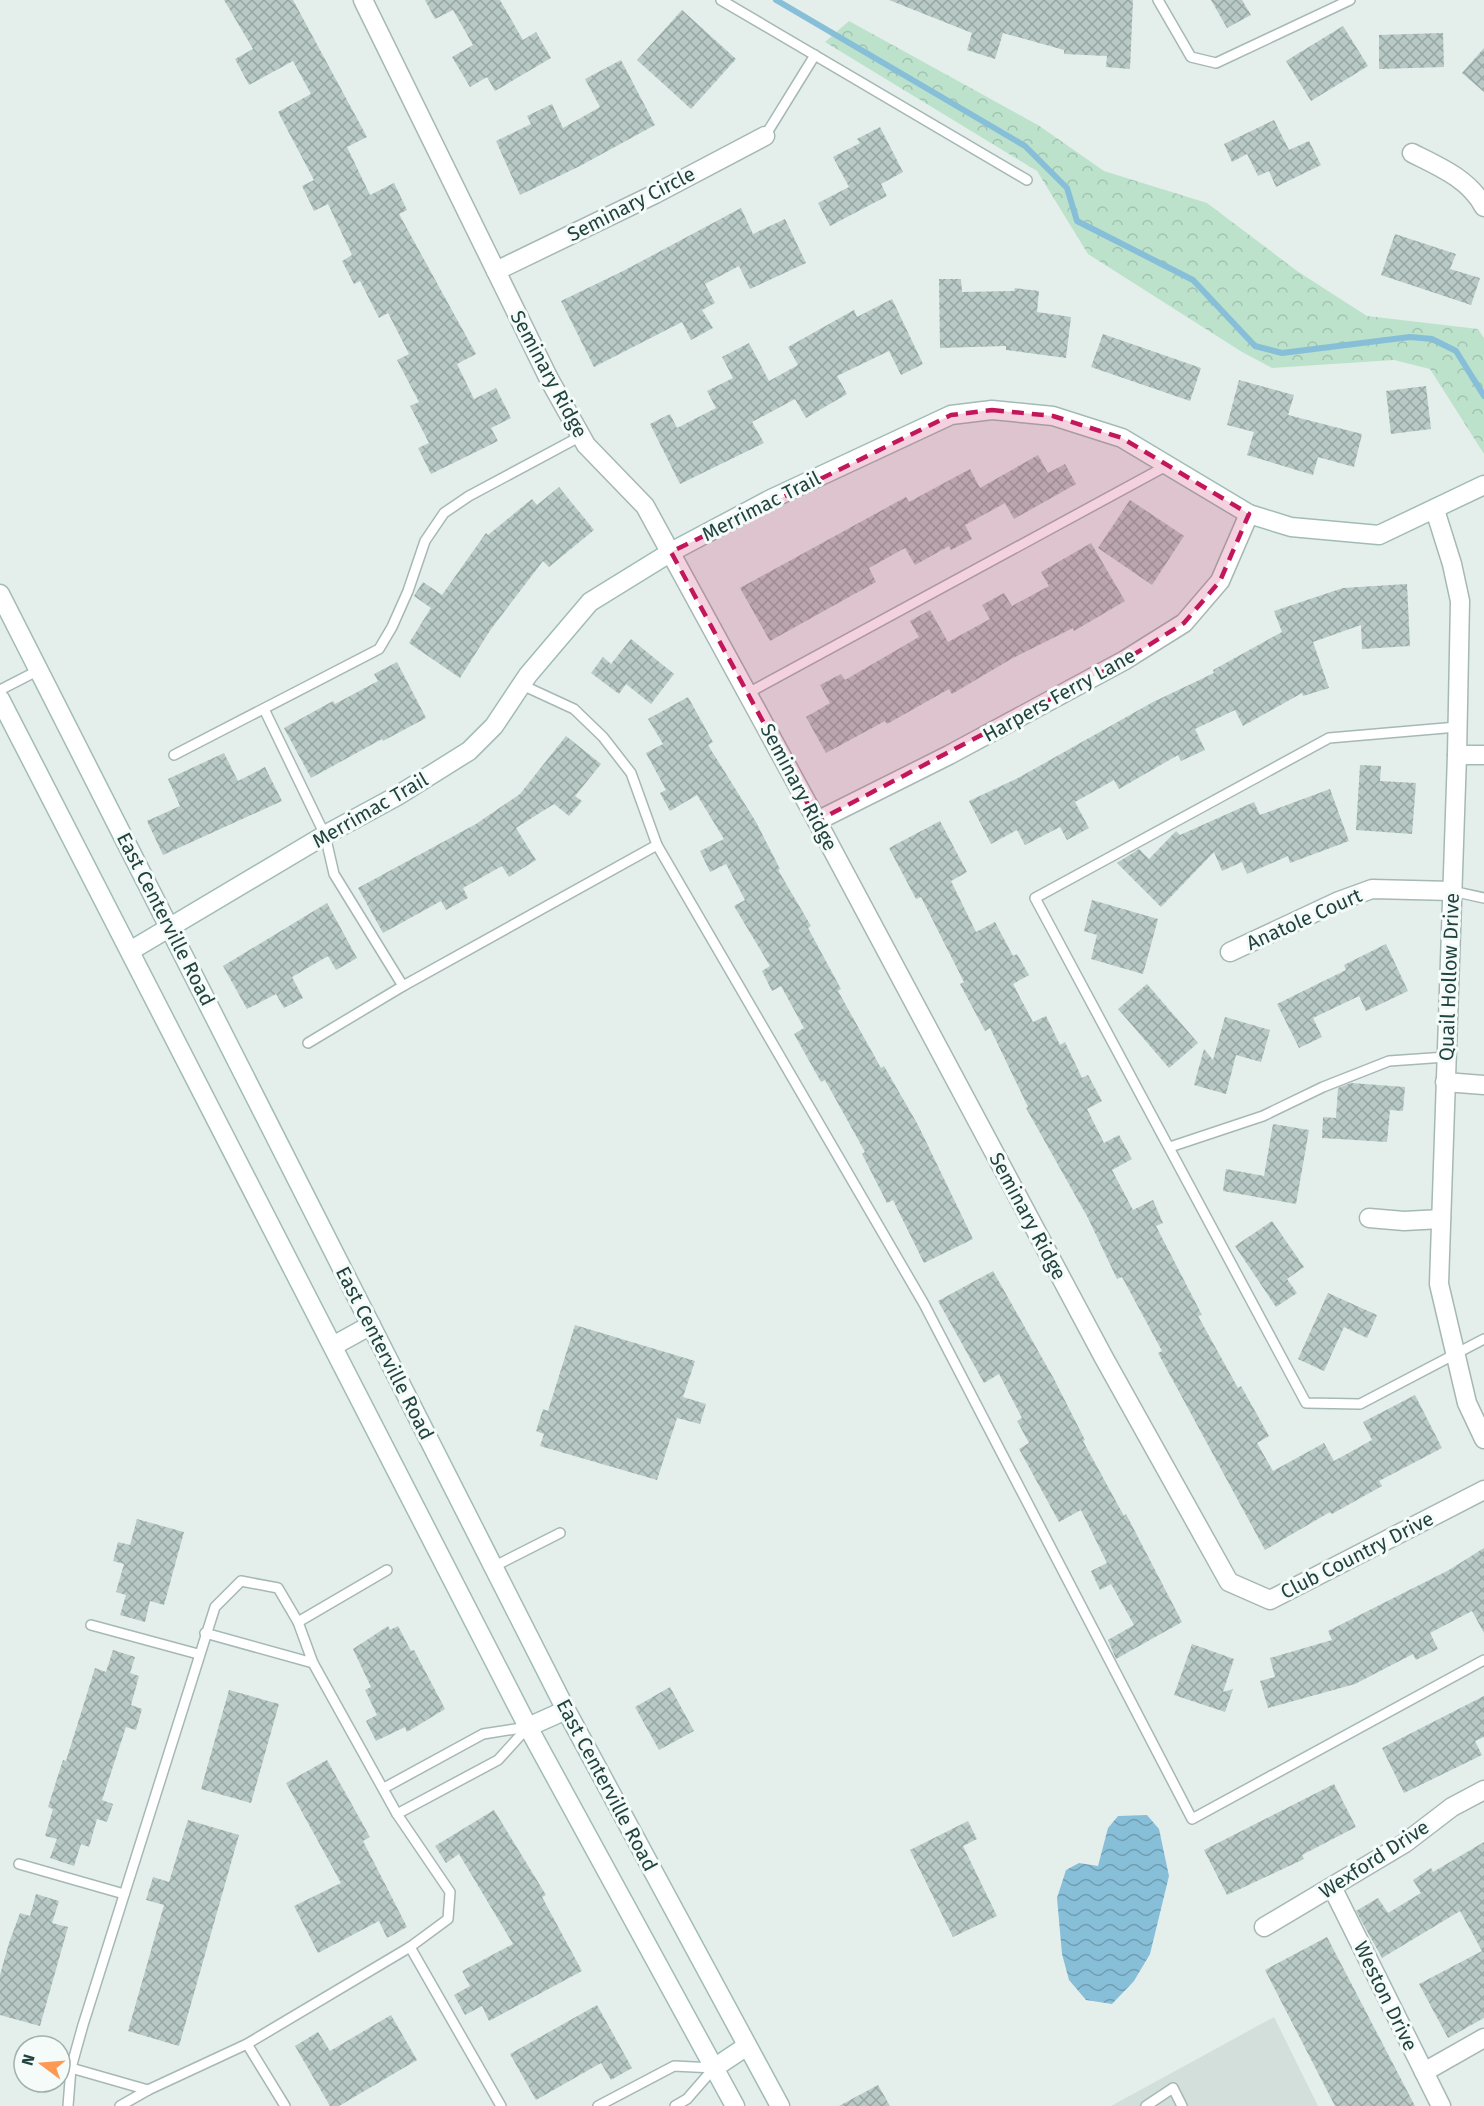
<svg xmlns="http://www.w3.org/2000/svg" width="1484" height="2106" viewBox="0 0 1484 2106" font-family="'Fira Sans',sans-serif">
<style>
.built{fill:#d2dfdb}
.forest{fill:url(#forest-crowns)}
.water{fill:url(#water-waves)}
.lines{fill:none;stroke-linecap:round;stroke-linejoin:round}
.stream{stroke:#88bfd8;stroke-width:6}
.building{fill:url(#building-cross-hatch)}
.lane-casing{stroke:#a6b8b5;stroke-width:12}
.street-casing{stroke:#a6b8b5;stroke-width:21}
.secondary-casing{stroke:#a1bcb7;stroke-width:21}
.lane{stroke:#fff;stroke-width:9}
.street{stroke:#fff;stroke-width:18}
.secondary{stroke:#fff;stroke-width:18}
.marked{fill:#c2185b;fill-opacity:0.2;stroke:#c2185b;stroke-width:4.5;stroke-dasharray:12 8;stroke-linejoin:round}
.labels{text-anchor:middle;stroke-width:6;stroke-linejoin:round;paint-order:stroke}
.street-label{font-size:20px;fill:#21433f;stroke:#f5fbf9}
</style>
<defs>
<pattern id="forest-crowns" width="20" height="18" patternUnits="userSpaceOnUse" patternTransform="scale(1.5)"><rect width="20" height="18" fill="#bce2cc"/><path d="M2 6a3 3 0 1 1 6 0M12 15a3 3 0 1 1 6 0" fill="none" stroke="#a1c3b0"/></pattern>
<pattern id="water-waves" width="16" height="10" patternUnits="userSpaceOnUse" patternTransform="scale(1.5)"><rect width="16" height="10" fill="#88bfd8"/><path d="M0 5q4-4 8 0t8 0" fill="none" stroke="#6f9db1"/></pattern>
<pattern id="building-cross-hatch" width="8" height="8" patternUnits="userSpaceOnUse" patternTransform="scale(1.5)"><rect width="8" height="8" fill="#b9cac6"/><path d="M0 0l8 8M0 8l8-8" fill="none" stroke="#96a6a2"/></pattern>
</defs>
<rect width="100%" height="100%" fill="#e4efec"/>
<path class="built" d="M1274,2017L1318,2106H1111Z"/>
<path class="forest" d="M849,21L1038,125L1104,171L1207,203L1297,271L1367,316L1478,329L1484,338V454L1430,369L1394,360L1272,368L1242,352L1088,254L1037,171L825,42Z"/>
<path class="water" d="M1147,1815L1159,1829L1169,1876L1150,1954L1134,1981L1112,2004L1086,2000L1069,1980L1062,1954L1057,1898L1066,1870L1079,1863L1098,1866L1108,1828L1118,1816Z"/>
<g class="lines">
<path class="stream" d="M776,0L1025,146L1067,188L1077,221L1193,280L1255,346L1282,353L1410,337L1432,339L1456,351L1484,396"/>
</g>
<g class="building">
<path d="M224,0H293L367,137L347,147L370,195L394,183L407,210L399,214L476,354L457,364L474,399L496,388L511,418L491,428L498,441L431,474L418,448L429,443L410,406L419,402L397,360L409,354L388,313L379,318L360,281L354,284L342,261L352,255L328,204L314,211L302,186L314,180L278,112L311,94L293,61L249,85L235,59L253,49Z"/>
<path d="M425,0H500L523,40L536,32L551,58L495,91L487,77L470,87L452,57L473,45L453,10L435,19Z"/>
<path d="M889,0H1133L1130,69L1106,67L1107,56L1064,54V50L1003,33L995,59L967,50L972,33Z"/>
<path d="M1211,0H1242L1251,15L1227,28Z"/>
<path d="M682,10L736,59L691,109L637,60Z"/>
<path d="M1343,26L1368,66L1311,101L1286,61Z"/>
<path d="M1443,33L1444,67L1379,69V35Z"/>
<path d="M1484,48V92L1462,73Z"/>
<path d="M621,60L655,125L580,166L520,195L496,141L531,124L527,116L552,104L563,128L600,107L585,79Z"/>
<path d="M1274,120L1289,150L1309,141L1321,165L1276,187L1269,171L1258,176L1247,154L1232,162L1224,144Z"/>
<path d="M880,127L903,172L881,184L887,196L830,226L818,203L849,187L833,157L860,143L857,139Z"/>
<path d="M741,208L753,234L785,219L806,263L750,289L739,266L705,284L715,303L702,310L713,328L691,340L682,322L594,367L561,301L625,270Z"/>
<path d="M1395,234L1456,254L1450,269L1480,278L1471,305L1381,275Z"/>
<path d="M939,279H961L962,292L1014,291L1015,288L1039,291L1037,312L1071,317L1066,358L1006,350V346L940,348Z"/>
<path d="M892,299L923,364L901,375L889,351L837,376L847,394L806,418L795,399L752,422L764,443L680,484L650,424L670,414L677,428L716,408L707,391L733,378L722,357L749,343L769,381L798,365L788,347L854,310L857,317Z"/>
<path d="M1103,334L1201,368L1190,401L1091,367Z"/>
<path d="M1239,380L1294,395L1288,415L1362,434L1354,467L1318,457L1313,475L1247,455L1254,432L1227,425Z"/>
<path d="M1426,386L1431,429L1391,434L1386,391Z"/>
<path d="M1038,455L1048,473L1065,464L1076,484L1014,519L1005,503L965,525L972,539L951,550L949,546L915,565L905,548L869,568L876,582L770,641L740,588L906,497L909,502L970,469L980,488Z"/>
<path d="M559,487L594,530L549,567L543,561L491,629L460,678L409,643L431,608L414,596L423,582L442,595L486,533L488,535L532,499L537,505Z"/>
<path d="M1130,500L1184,536L1152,585L1098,548Z"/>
<path d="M1091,543L1125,601L1074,631L1073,628L1011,659L952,694L949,689L887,724L885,721L826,753L806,717L830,703L820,685L841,674L845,680L919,637L910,621L930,610L948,642L990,619L982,605L1004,593L1012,606L1049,586L1041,572Z"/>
<path d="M1407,584L1410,646L1362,649L1361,625L1313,642L1329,688L1303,696L1302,693L1243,726L1235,710L1195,729L1205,750L1181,761L1178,755L1119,789L1114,780L1075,802L1089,828L1067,840L1060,827L1025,845L1017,830L991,844L969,801L1018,778L1153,702L1214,673L1213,670L1282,632L1274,611L1343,588Z"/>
<path d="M631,639L674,674L651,704L626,684L619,694L591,673L603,657L611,664Z"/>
<path d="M397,662L426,718L383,741L382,739L311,778L284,728L333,701L335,704L378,681L374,674Z"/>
<path d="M688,697L713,742L708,745L756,822L780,869L778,870L811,926L808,928L841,989L838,991L881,1068L884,1066L918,1125L973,1239L924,1263L893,1200L887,1203L862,1154L865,1152L825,1080L821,1082L794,1034L804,1028L781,986L772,991L762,971L770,966L734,906L745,900L726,864L710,872L700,851L724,839L697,795L670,811L660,793L666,790L646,753L663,744L648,719Z"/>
<path d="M566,736L601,764L575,796L582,801L569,816L554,804L516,828L536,860L509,877L502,866L463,888L468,898L446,910L441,901L383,933L358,888L476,824L520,794Z"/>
<path d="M224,753L238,781L265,767L282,801L163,855L147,821L180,806L168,779Z"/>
<path d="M1360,765L1381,766L1380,781L1416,783L1412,834L1356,830Z"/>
<path d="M1330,789L1349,841L1290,863L1288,856L1247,874L1242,862L1222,871L1214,852L1161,907L1117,863L1139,849L1149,859L1176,831L1180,835L1254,802L1260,815Z"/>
<path d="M940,821L967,872L951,881L976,932L995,922L1013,956L1017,954L1029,975L1013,984L1033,1022L1046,1016L1060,1045L1065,1042L1082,1078L1088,1075L1102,1101L1087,1109L1104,1143L1119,1135L1132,1159L1112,1170L1133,1210L1153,1200L1163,1223L1156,1226L1202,1315L1198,1316L1238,1388L1241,1386L1269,1436L1257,1443L1273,1471L1324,1443L1334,1461L1372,1440L1363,1422L1415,1395L1442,1448L1379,1481L1382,1486L1332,1514L1330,1512L1265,1550L1158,1353L1162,1351L1122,1277L1117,1279L1088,1218L1026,1108L1028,1107L990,1028L985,1031L960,984L964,982L921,897L916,899L889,848Z"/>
<path d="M1092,900L1158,919L1143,974L1091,959L1097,935L1084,931Z"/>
<path d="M327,903L357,958L336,970L328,956L292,977L303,998L284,1008L276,994L247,1009L223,966Z"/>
<path d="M1386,944L1408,991L1366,1011L1359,996L1313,1018L1322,1037L1299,1048L1277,1004L1346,970L1344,965Z"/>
<path d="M1147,984L1198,1043L1169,1068L1118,1009Z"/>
<path d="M1225,1017L1270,1030L1261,1062L1236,1055L1226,1094L1194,1085L1204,1049L1213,1060Z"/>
<path d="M1351,1083L1405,1087L1403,1111L1390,1110L1387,1142L1322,1138L1323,1117L1336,1118L1338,1088Z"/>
<path d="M1273,1124L1309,1130L1296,1204L1223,1191L1226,1169L1264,1176Z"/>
<path d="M1272,1221L1304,1267L1287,1279L1297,1293L1276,1307L1235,1246Z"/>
<path d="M993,1271L1054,1379L1085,1440L1083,1441L1124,1516L1126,1514L1182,1622L1116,1659L1108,1640L1134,1625L1111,1584L1100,1590L1091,1571L1107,1563L1081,1510L1059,1522L1019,1449L1029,1443L1017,1421L1022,1418L999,1374L984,1383L938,1301Z"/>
<path d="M1328,1293L1377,1315L1367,1338L1344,1327L1324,1371L1298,1359Z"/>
<path d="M575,1325L695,1361L683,1397L706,1404L700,1424L677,1418L657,1480L540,1446L544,1434L536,1431L543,1409L548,1411Z"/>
<path d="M137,1519L184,1532L164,1605L150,1601L145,1622L120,1615L126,1595L116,1592L124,1564L113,1561L118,1542L130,1545Z"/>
<path d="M1484,1548V1633L1472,1611L1430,1633L1438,1649L1416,1660L1413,1654L1355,1684L1268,1708L1260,1681L1275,1677L1270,1658L1332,1640L1328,1631L1449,1570Z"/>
<path d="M388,1626L390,1630L398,1626L411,1651L414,1650L445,1709L407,1732L405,1727L376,1741L366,1721L377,1715L365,1690L371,1687L353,1649Z"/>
<path d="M1192,1644L1234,1659L1223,1692L1233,1689L1225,1712L1174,1695Z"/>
<path d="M113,1650L135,1657L130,1673L139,1676L131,1705L142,1709L136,1730L126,1727L102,1800L113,1804L107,1822L97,1819L89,1847L81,1844L74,1866L50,1858L57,1839L45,1836L53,1809L48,1807L63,1760L66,1761L95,1668L106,1672Z"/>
<path d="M670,1687L694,1731L659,1750L635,1707Z"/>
<path d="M229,1690L279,1704L251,1803L201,1789Z"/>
<path d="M1484,1696V1737L1475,1741L1482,1755L1404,1793L1382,1748Z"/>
<path d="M327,1760L370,1837L363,1841L407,1927L387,1938L379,1921L318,1953L294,1906L341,1883L286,1783Z"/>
<path d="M1334,1784L1356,1827L1302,1855L1304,1859L1227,1895L1204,1850Z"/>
<path d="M494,1810L546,1895L542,1897L582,1971L489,2021L482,2006L465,2015L454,1995L470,1986L462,1971L513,1944L459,1854L446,1863L435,1846Z"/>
<path d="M188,1820L239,1835L179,2046L128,2031L164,1905L146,1900L153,1877L169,1882Z"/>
<path d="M968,1821L977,1839L963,1846L997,1916L953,1937L910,1850Z"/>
<path d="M1484,1842V2018L1448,2038L1419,1984L1482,1951L1460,1911L1382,1958L1356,1911L1378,1898L1388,1913L1421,1893L1413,1880L1431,1868L1433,1872Z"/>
<path d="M36,1894L59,1901L52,1923L68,1927L40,2026L0,2015V1975L9,1943L20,1913L30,1916Z"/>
<path d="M1327,1937L1415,2106H1335L1265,1970Z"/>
<path d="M597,2005L632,2068L611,2080L601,2063L536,2100L510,2054Z"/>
<path d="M391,2015L417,2060L339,2106H330L295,2046L318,2032L330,2051Z"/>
<path d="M878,2085L890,2106H839Z"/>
</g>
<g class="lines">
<g class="lane-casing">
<g id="lane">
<path d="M721,0L1027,180"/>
<path d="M1158,0L1191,57L1216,63L1350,0"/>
<path d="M765,136L815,55"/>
<path d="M0,690L39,670"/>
<path d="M748,693L1168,465"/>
<path d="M264,709L325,835L334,874L403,986"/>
<path d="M1457,727L1329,738L1035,898L1306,1403L1360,1404L1484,1339"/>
<path d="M174,755L379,649L392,627L408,591L425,541L444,513L469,496L581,436"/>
<path d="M657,845L924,1304L1192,1819L1484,1660"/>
<path d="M1452,891L1484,898"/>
<path d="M308,1043L403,986L657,845L631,773L603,737L574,709L522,685"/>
<path d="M1170,1147L1263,1116L1323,1087L1389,1061L1446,1057"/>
<path d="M493,1567L560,1533"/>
<path d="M298,1622L387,1570"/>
<path d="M91,1625L198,1654"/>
<path d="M205,1633L313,1663"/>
<path d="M384,1788L483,1734L528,1727"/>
<path d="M397,1814L498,1760L528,1727"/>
<path d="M19,1864L124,1894"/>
<path d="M410,1947L501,2106"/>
<path d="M247,2044L285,2106"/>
<path d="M71,2068L148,2090"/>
<path d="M68,2106L71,2068L83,2025L215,1607L241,1581L278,1588L298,1622L313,1663L397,1814L450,1892L448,1919L410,1947L247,2044L148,2090L120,2106"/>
<path d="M598,2106L674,2066L714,2068"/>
<path d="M675,2106L687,2099L714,2068"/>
<path d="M1146,2106L1173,2088L1182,2106"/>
</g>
</g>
<g class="street-casing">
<g id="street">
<path d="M363,0L549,379L586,445L645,506L817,821L1104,1358L1229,1582L1270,1600L1484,1490"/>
<path d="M1412,153C1440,167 1469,179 1484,207"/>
<path d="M496,271L655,194L765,136"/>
<path d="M1435,510L1452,564L1460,601L1457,755L1439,1284L1467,1403L1484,1439"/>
<path d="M817,821L949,755L1125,660L1184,623L1220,581L1249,514"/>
<path d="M1230,952L1339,901L1372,889L1452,891"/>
<path d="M1445,1082L1484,1085"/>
<path d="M1369,1218L1404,1221L1441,1219"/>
<path d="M1332,1887L1441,2106"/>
<path d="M1264,1927L1405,1843L1452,1807L1484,1790"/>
<path d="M1424,2072L1484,2038"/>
</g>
</g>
<g class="secondary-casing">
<g id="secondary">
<path d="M0,594L566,1710L780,2106"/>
<path d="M0,699L528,1727L735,2106"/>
<path d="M1457,755H1484"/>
<path d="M130,951L325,835L397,796L469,751L494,726L528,675L590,602L671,552L771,499L951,415L992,410L1053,416L1122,438L1249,514L1291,527L1379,535L1484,485"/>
<path d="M333,1346L371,1325"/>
<path d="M528,1727L566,1710"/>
<path d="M714,2068L747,2046"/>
</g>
</g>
<use href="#lane" class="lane"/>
<use href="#street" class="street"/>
<use href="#secondary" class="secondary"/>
</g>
<path class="marked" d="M992,410L1053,416L1122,438L1249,514L1220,581L1184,623L1125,660L817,821L671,552L951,415Z"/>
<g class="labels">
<g class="street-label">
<text transform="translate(631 204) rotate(-27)" y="7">Seminary Circle</text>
<text transform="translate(549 374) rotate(62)" y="7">Seminary Ridge</text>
<text transform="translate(761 506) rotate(-27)" y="7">Merrimac Trail</text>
<text transform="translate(1059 695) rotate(-29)" y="7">Harpers Ferry Lane</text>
<text transform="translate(799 787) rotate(62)" y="7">Seminary Ridge</text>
<text transform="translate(370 810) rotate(-30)" y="7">Merrimac Trail</text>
<text transform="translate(166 919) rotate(63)" y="7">East Centerville Road</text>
<text transform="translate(1304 919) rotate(-24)" y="7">Anatole Court</text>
<text transform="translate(1449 977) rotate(-88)" y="7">Quail Hollow Drive</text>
<text transform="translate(1028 1216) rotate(62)" y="7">Seminary Ridge</text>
<text transform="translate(385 1353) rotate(63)" y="7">East Centerville Road</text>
<text transform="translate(1357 1555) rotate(-27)" y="7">Club Country Drive</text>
<text transform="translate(607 1785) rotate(62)" y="7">East Centerville Road</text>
<text transform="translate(1374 1859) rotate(-33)" y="7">Wexford Drive</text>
<text transform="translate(1386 1996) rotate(64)" y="7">Weston Drive</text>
</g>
</g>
<g transform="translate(42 2064) rotate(286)"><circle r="28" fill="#f5fbf9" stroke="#a0b1af" stroke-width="1.5"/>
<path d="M0-4.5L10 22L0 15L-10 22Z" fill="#fe9953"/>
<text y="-9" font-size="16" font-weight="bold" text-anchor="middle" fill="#21433f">N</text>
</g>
</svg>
